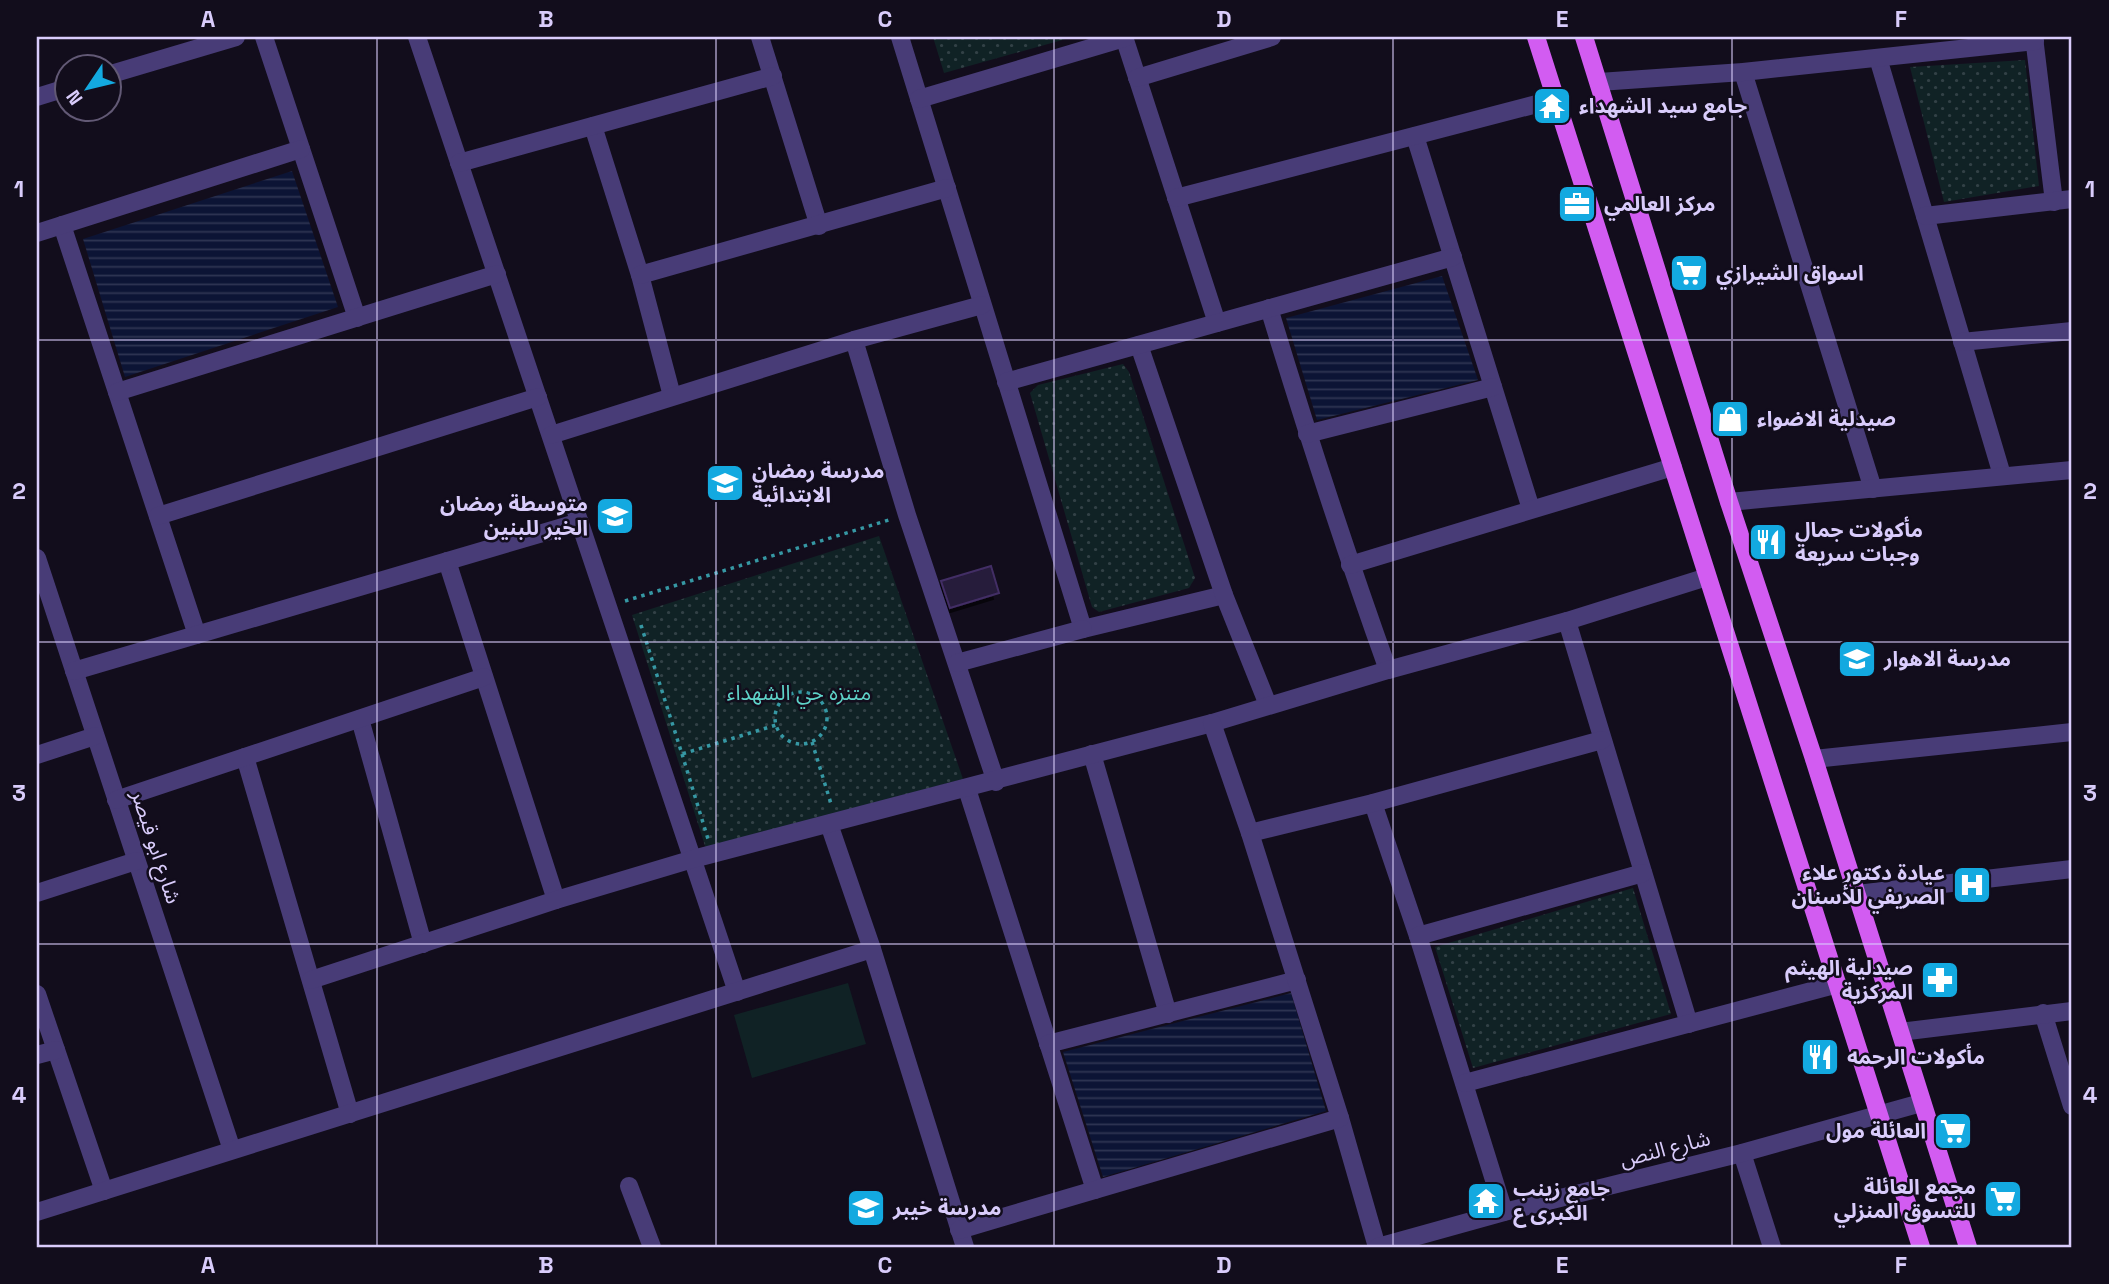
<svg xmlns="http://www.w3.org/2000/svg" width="2109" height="1284" viewBox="0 0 2109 1284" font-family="'Space Grotesk','Noto Sans Arabic',sans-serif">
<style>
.grass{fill:#102225}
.park{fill:url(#park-dots)}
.water{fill:url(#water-rules)}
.building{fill:#261a3b;stroke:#422e65;stroke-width:2;filter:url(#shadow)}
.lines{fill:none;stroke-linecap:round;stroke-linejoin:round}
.path{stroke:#3698a4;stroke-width:3.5;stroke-dasharray:3.5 5;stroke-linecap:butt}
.minor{stroke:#483c77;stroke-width:18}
.major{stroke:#d25cf1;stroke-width:18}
.grid{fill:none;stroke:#d9ccfb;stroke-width:2;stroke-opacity:0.55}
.labels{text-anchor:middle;stroke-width:5;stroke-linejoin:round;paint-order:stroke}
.poi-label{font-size:21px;font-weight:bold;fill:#d9ccfb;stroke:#120d1c;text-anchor:start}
.park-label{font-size:21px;fill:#5fd3c9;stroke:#120d1c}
.street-label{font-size:21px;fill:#d9ccfb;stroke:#120d1c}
.neatline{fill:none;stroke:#d9ccfb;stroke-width:2.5}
.grid-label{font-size:23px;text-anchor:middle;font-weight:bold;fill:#d9ccfb}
</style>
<defs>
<pattern id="park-dots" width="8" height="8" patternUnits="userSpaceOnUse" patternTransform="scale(1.75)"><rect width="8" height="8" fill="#102225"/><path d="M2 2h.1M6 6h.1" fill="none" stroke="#324146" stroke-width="1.8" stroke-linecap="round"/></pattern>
<pattern id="water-rules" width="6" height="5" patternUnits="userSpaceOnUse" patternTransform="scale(1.75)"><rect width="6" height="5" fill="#0c1435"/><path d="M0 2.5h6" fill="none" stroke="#2f3553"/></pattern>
<filter id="shadow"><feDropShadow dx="-6" dy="6" stdDeviation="0" flood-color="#0009"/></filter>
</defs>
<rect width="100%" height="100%" fill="#120d1c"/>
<path class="grass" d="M848,983L866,1044L752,1078L734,1015Z"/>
<g class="park">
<path d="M933,37H1073L944,73Z"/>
<path d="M2025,60L2039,186L1944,202L1910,67Z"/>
<path d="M1123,364L1129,372L1195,578L1189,588L1099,612L1092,607L1030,393L1038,385Z"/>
<path d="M879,536L963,779L706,849L632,615Z"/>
<path d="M1633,888L1671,1014L1473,1068L1435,947Z"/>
</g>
<g class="water">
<path d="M292,171L338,307L125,377L83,239Z"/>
<path d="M1442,276L1478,380L1317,420L1286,318Z"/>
<path d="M1291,993L1326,1111L1103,1177L1063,1052Z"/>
</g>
<path class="building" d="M991,566L999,593L950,608L941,581Z"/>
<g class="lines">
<g class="path">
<path d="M625,601L892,519"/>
<path d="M641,625L682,754L776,725"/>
<circle cx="801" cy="718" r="26"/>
<path d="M812,742L832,807"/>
<path d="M682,754L708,839"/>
</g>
<g class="minor">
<path d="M264,37L357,318"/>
<path d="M417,37L737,992"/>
<path d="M760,37L819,226"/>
<path d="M900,37L1083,629L1224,595"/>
<path d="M1124,37L1217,323"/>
<path d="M2034,37L2054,202"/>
<path d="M1878,58L2002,475"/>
<path d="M1743,72L1873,489"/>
<path d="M108,75L236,37"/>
<path d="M1137,78L1272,37"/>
<path d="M1599,82L1743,72L2035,41"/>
<path d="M37,97L66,88"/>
<path d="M919,99L1124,38"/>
<path d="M593,126L640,275L672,396"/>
<path d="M1415,136L1531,509"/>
<path d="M459,163L773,76"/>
<path d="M1176,198L1556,99"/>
<path d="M1925,216L2072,199"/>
<path d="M62,225L197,635"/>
<path d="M37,233L301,149"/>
<path d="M640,275L947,188"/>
<path d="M1269,308C1306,430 1345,550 1388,670"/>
<path d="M854,340L907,515L996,782"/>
<path d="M1962,342L2072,331"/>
<path d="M1139,345L1224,595L1268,705"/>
<path d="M1006,382L1453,257"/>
<path d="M117,392L497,274"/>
<path d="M1307,434L1493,387"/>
<path d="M551,435L854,340L982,305"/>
<path d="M1729,502L2072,470"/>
<path d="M158,516L538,397"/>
<path d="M37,558L232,1150"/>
<path d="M447,561L556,900"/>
<path d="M1350,565L1673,467"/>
<path d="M1567,621L1689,1024"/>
<path d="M957,663L1083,629"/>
<path d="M74,671L580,522"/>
<path d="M360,719L423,944"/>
<path d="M1092,754L1168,1014"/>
<path d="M37,755L95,736"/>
<path d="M245,757L350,1114"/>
<path d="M1814,759L2072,732"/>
<path d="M967,789L1095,1190"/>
<path d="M116,800L484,677"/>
<path d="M1373,803L1418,936L1504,1212"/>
<path d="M829,824L872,949"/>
<path d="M1250,833L1373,803L1602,740"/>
<path d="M37,893L136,861"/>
<path d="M1857,894L2072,869"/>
<path d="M1418,936L1643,873"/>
<path d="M311,980L556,900L693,859L1212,723L1388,670L1567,621L1707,577"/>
<path d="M37,994L104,1191"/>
<path d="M2043,1013L2072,1106"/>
<path d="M1900,1032L2072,1011"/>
<path d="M1048,1044L1297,980"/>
<path d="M37,1055L56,1050"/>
<path d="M1465,1083L1838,984"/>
<path d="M1340,1118L1377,1247"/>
<path d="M1742,1153L1772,1247"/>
<path d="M629,1186L652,1247"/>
<path d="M37,1212L872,949L965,1247"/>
<path d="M959,1230L1340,1118L1250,833L1212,723"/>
<path d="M1378,1247L1504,1212L1742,1153L1921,1103"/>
</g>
<g class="major">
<path d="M1536,37L1921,1247"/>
<path d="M1584,37L1729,502L1814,759L1968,1247"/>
</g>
</g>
<path class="grid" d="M377,37V1247M716,37V1247M1054,37V1247M1393,37V1247M1732,37V1247M37,340H2072M37,642H2072M37,944H2072"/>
<defs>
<g id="temple-square" transform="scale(2.0125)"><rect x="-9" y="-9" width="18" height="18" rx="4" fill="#13a9e0" stroke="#120d1c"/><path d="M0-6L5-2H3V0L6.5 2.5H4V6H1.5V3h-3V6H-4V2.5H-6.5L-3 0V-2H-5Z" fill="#fff"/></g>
<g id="office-square" transform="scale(2.0125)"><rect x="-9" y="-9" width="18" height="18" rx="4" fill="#13a9e0" stroke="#120d1c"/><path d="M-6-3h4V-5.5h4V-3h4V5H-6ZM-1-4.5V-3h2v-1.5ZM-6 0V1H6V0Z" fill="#fff"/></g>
<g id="supermarket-square" transform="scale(2.0125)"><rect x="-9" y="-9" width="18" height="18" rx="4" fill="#13a9e0" stroke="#120d1c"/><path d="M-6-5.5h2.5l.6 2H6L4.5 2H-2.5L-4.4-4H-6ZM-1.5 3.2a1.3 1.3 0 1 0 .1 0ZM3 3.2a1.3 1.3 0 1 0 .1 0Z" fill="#fff"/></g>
<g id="shop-square" transform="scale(2.0125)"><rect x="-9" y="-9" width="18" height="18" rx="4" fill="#13a9e0" stroke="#120d1c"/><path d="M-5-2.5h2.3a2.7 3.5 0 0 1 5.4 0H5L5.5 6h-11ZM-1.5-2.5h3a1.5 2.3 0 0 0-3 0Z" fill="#fff"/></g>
<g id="school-square" transform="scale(2.0125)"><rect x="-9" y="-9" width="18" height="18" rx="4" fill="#13a9e0" stroke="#120d1c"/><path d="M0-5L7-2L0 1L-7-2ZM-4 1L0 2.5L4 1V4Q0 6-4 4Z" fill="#fff"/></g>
<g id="restaurant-square" transform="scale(2.0125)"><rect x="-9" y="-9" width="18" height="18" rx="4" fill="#13a9e0" stroke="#120d1c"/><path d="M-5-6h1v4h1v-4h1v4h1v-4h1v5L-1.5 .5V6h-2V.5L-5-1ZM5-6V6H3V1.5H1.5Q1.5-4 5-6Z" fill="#fff"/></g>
<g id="hospital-square" transform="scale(2.0125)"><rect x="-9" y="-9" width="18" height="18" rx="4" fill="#13a9e0" stroke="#120d1c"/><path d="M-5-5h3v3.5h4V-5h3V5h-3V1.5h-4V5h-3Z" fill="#fff"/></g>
<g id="pharmacy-square" transform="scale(2.0125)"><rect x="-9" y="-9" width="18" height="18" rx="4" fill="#13a9e0" stroke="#120d1c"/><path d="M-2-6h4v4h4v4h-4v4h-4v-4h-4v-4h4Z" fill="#fff"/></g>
</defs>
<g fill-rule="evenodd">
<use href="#temple-square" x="1552" y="106"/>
<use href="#office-square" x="1577" y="204"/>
<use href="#supermarket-square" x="1689" y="273"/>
<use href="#shop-square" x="1730" y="419"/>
<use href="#school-square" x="725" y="483"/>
<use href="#school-square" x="615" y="516"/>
<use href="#restaurant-square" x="1768" y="542"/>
<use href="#school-square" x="1857" y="659"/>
<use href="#hospital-square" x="1972" y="885"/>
<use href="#pharmacy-square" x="1940" y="980"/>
<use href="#restaurant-square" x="1820" y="1057"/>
<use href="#supermarket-square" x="1953" y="1131"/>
<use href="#supermarket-square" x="2003" y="1199"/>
<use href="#temple-square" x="1486" y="1201"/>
<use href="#school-square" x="866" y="1208"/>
</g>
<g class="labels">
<g class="poi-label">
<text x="1579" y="113">جامع سيد الشهداء</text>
<text x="1604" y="211">مركز العالمي</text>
<text x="1716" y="280">اسواق الشيرازي</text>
<text x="1757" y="426">صيدلية الاضواء</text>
<text x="752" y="478">مدرسة رمضان<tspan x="752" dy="24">الابتدائية</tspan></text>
<text x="588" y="511" text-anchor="end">متوسطة رمضان<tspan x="588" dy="24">الخير للبنين</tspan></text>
<text x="1795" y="537">مأكولات جمال<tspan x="1795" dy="24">وجبات سريعة</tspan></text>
<text x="1884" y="666">مدرسة الاهوار</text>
<text x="1945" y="880" text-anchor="end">عيادة دكتور علاء<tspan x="1945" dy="24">الصريفي للأسنان</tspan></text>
<text x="1913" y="975" text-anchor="end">صيدلية الهيثم<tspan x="1913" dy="24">المركزية</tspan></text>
<text x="1847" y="1064">مأكولات الرحمه</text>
<text x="1926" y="1138" text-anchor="end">العائلة مول</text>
<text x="1976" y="1194" text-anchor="end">مجمع العائلة<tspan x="1976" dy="24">للتسوق المنزلي</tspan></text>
<text x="1513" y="1196">جامع زينب<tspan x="1513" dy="24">الكبرى ع</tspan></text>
<text x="893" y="1215">مدرسة خيبر</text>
</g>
<g class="park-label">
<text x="799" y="700">متنزه حي الشهداء</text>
</g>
<g class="street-label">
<text transform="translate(156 847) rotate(72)" y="7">شارع ابو قيصر</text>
<text transform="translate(1665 1149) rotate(-14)" y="7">شارع النص</text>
</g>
</g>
<rect width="2109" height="1284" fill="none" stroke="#120d1c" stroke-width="77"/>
<g transform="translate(88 88) rotate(235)"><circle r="33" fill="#120d1c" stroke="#625975" stroke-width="2"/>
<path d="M0-5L12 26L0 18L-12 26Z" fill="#13a9e0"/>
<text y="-10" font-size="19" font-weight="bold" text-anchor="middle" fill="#d9ccfb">N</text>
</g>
<rect x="38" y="38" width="2032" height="1208" class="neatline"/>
<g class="grid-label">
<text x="208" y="27">A</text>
<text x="546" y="27">B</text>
<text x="885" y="27">C</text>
<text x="1224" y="27">D</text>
<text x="1562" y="27">E</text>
<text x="1901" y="27">F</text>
<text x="19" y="197">1</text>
<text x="2090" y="197">1</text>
<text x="19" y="499">2</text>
<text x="2090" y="499">2</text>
<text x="19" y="801">3</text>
<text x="2090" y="801">3</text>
<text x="19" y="1103">4</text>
<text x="2090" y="1103">4</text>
<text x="208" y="1273">A</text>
<text x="546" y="1273">B</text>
<text x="885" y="1273">C</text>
<text x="1224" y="1273">D</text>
<text x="1562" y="1273">E</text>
<text x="1901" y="1273">F</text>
</g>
</svg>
